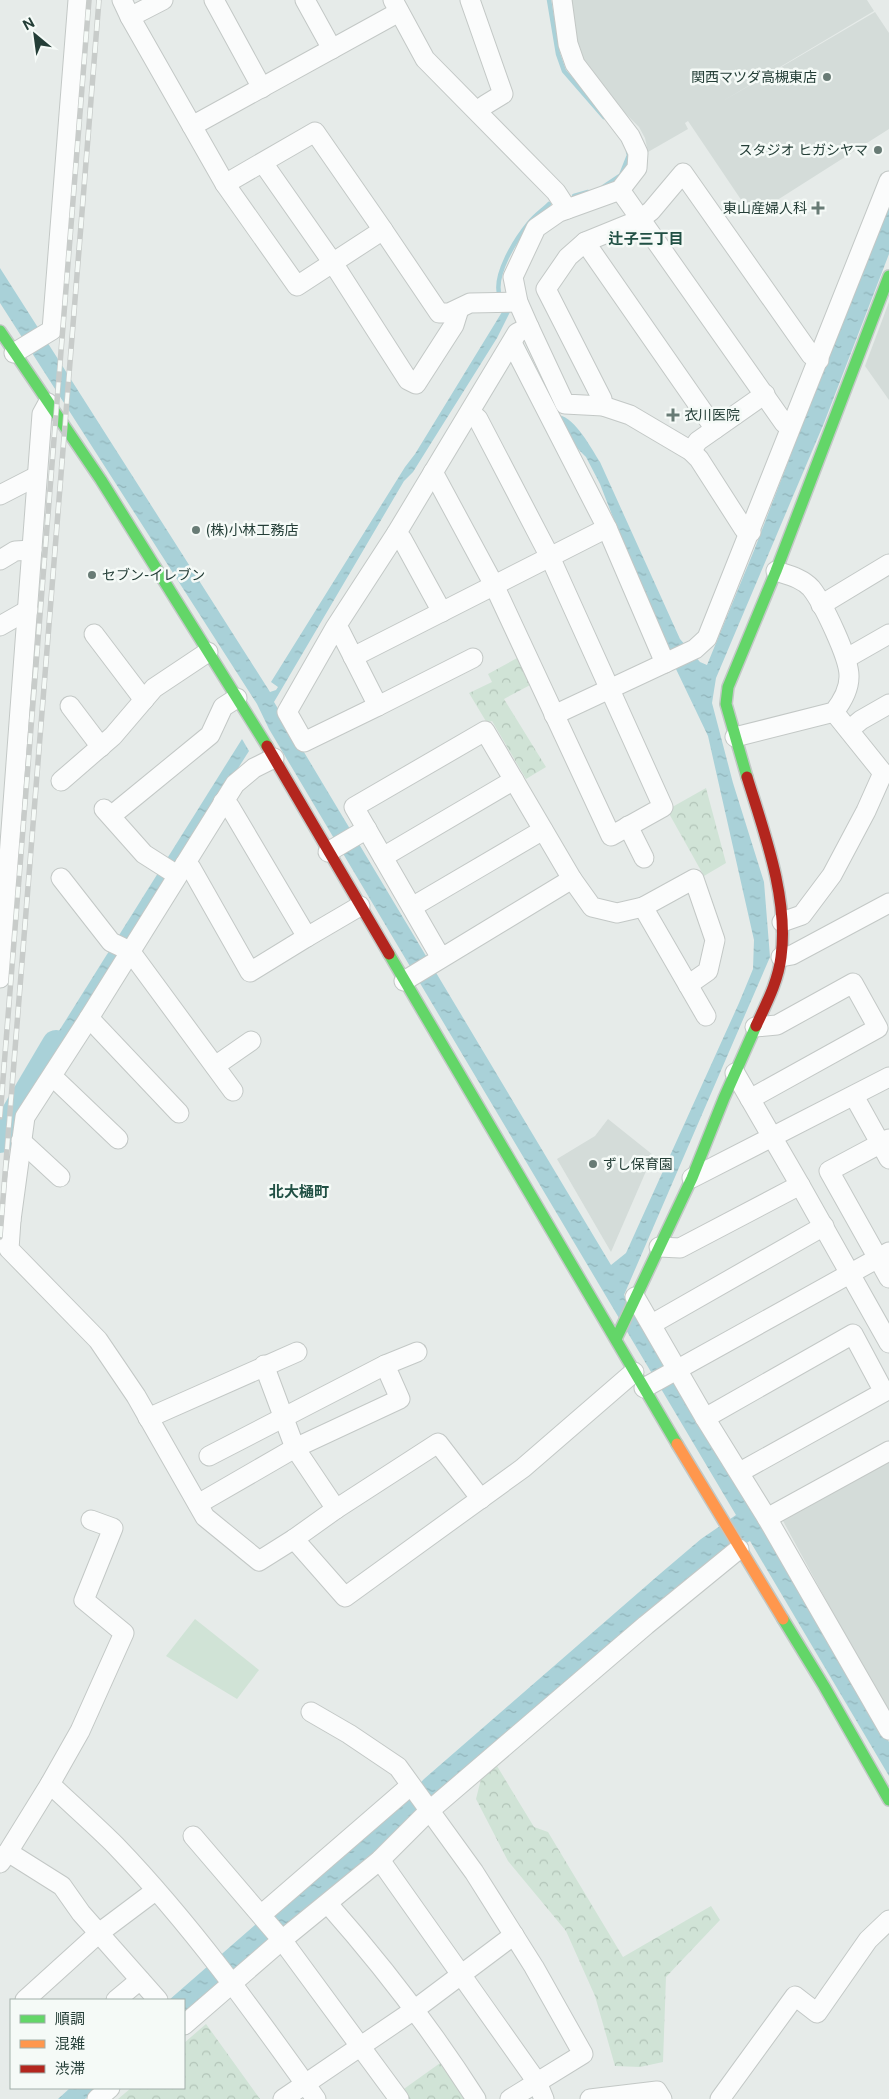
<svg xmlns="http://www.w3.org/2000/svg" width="889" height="2099" viewBox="0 0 889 2099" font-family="'Public Sans','Noto Sans JP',sans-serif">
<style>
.built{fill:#d4dcd9}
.forest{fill:url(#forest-crowns)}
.pitch{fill:#d0e3d6}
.water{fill:url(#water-ripples)}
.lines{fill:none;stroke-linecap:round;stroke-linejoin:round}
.stream{stroke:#a9d1d8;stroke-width:4.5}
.river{stroke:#a9d1d8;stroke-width:28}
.street-casing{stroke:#c3c8c6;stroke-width:21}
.fast-casing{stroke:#c2c8c6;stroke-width:14}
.slow-casing{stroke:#c2c8c6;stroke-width:14}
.jam-casing{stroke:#c2c8c6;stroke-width:14}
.street{stroke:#fbfcfc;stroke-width:19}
.fast{stroke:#63d668;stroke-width:11}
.slow{stroke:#ff974d;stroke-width:11}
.jam{stroke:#b3261e;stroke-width:11}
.rail-casing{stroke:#c8ccca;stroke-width:5.5}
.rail{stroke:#f5faf7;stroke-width:4;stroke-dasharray:11;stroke-linecap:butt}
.poi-dot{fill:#687b75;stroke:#f5faf7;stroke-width:2}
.labels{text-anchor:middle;stroke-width:5;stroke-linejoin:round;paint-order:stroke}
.poi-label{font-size:14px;fill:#243e37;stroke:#f5faf7;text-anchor:start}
.neighbourhood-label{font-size:15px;font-weight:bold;fill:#205044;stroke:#f5faf7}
</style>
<defs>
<pattern id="forest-crowns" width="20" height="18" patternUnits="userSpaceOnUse" patternTransform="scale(1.25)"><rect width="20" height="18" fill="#d0e3d6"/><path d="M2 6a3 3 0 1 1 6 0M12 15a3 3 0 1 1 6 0" fill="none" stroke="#b2c4b8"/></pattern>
<pattern id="water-ripples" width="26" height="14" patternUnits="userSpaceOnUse" patternTransform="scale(1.25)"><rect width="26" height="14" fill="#a9d1d8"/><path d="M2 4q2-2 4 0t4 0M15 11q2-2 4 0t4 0" fill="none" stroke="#91b4ba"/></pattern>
</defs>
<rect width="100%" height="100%" fill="#e6ebe9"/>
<g class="built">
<path d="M569,0H867L874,11L723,101L875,12L889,33V129L752,216L688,121L685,123L688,129L648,152L645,138L639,127L603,91L582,60L575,44Z"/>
<path d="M889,302V400L865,366Z"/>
<path d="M608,1119L653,1155L611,1252L557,1159L595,1136Z"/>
<path d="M889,1461V1716L782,1519Z"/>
</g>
<g class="forest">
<path d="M519,657L532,684L504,699L546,767L526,779L492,721L487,723L469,693L492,682L488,674Z"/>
<path d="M706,788L726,863L704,876L667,810Z"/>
<path d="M497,1766L534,1827L548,1832L623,1957L711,1906L720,1920L666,1977L663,2062L640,2067L615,2066L595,1996L566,1931L508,1861L476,1799L481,1779Z"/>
<path d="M206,2024L260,2099H118L131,2088H184V2043Z"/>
<path d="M443,2061L469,2099H406L401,2091Z"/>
</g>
<path class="pitch" d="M195,1619L259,1670L237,1699L166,1656Z"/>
<g class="water">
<path d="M889,198V254L824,423L716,678L712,703L733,783L764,882L770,957L624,1295L889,1742V1776L750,1541L726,1554L383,1847L184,2014V2000H169L255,1925L292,1899L406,1798L424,1779L661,1573L701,1539L736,1515L269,729L257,704L0,303V268L270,692L276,690L278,687L271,682L405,467L415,454L502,312H510L497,338L413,472L404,481L274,702L611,1265L626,1253L739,1003L753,969L754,940L708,736L654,623L600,484L586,457L575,446L559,415C576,419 591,448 600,462L680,639L700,662L707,665L755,548Z"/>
<path d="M242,739L249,751L42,1078L32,1074Z"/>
<path d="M70,2088H98L85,2099H58Z"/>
</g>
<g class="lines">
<g class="stream">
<path d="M549,0L558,54L564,71L604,117"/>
<path d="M603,187L621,175L629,155L628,152"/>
<path d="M574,196L588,192"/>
<path d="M500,297C492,276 516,239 529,223C534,216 543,210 549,204"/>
</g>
<path class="river" d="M0,1139L56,1044"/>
<g class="street-casing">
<g id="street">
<path d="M122,0L130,17L163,0"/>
<path d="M214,0L262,88"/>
<path d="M305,0L332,49"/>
<path d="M393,0L425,59L556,192L567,209"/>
<path d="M470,0L503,94L485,105L478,112"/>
<path d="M562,0L568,44L575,64L630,136L638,153L637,168L620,190L559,212L536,228L513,277L518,302L529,327L565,404L603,406L630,415L691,451L699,459L744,529L751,532"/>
<path d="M130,17L225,184L297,286L383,230L439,313H449L470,303L518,302"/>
<path d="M192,126L399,12"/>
<path d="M263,163L333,263L408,380L416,384L454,325L459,309"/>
<path d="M225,184L315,132L383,230"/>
<path d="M620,190L784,423L790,426"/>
<path d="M585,242L715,429"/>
<path d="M512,343L607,528L665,663"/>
<path d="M14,353L52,330L78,0"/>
<path d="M603,406L602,399L546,289L568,257L585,242L639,220L651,211L683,173L811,355L819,360"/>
<path d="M691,451L698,441L765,394"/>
<path d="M433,472L494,585L611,836L663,807L550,557L478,419L470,412"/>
<path d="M0,495L37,476"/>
<path d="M396,534L402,539L442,612"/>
<path d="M0,560L15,551L32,550"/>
<path d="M821,605L889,564"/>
<path d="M0,626L28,610"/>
<path d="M335,628L340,631L378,706L304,742L287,712L335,628L396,534L517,333L529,327"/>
<path d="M94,634L144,700"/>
<path d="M353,657L607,528"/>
<path d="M847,658L889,634"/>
<path d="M70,706L101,747"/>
<path d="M378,706L473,658"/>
<path d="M554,715L695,649L707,638L889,181"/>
<path d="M849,730L861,720L889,704"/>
<path d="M735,737L834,712C841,703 849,690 849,677C850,659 823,603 811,588C802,578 788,575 776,571"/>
<path d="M61,781L113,736L154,688L208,652"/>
<path d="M104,809L144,854L177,875"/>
<path d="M111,816L210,735L223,707L237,698"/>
<path d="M628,826L644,858"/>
<path d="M328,852L367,829"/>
<path d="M383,857L514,780"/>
<path d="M185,864L191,868L250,972L307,937L230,807L223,802"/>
<path d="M61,878L111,942L130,951L233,1091"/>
<path d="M572,879L592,907L617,913L643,907L694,879L715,940L708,971L688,985"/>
<path d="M412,907L543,830"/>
<path d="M643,907L706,1016"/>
<path d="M782,922L802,915L832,875L866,811L883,773L834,712"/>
<path d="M307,937L360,906"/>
<path d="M781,957L792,955L889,903"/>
<path d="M0,978L42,414L48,403"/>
<path d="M404,981L572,879L485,731L354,807L441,958"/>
<path d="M89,1018L179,1113"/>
<path d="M215,1066L251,1041"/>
<path d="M735,1073L800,1185L889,1343"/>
<path d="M52,1076L118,1139"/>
<path d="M854,1096L889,1159"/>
<path d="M750,1099L878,1028L853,983L777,1025L755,1027"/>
<path d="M889,1139L829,1171L889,1278"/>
<path d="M21,1141L60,1177"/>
<path d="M692,1178L889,1077"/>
<path d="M0,1220H11L25,1117L89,1018L235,784L254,768L274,758"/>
<path d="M11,1220L9,1249L98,1340L136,1396L205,1517L259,1561L294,1539L345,1597L523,1468L634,1372"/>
<path d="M659,1247L680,1248L800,1185"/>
<path d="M635,1297L705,1418L767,1518L889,1730"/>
<path d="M652,1324L824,1226"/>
<path d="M264,1365L295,1448L336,1509"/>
<path d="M644,1388L889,1252"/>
<path d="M148,1418L297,1352"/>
<path d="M705,1418L853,1334L884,1392L740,1472"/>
<path d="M209,1456L385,1365"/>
<path d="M198,1504L295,1448L400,1399L385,1365L417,1352"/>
<path d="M767,1518L889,1451"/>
<path d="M294,1539L336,1509L438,1443L481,1499"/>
<path d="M311,1712L349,1734L398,1767L474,1872L534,1967L583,2054L510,2099"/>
<path d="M50,1784C72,1805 95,1825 116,1846C191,1924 254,2012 316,2099"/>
<path d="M193,1836L282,1940L399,2099"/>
<path d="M8,1852L50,1784L80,1731L124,1633L84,1600L113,1528L91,1520"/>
<path d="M380,1860L537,2082L544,2099"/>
<path d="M0,1863L8,1852L62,1886L81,1913L158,2000"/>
<path d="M328,1904C382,1965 432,2030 476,2099"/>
<path d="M261,1915L410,1786"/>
<path d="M25,2000L99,1933L155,1891"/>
<path d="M116,2000L140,1980"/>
<path d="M184,2025L282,1940L380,1860L429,1811L646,1625L739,1549"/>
<path d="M97,2099L110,2088"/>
<path d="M283,2099L414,2010L514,1935"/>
<path d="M590,2099L657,2091L662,2099"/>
<path d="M720,2099L795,1996L817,2013L868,1940L889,1920"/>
</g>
</g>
<g class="fast-casing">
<g id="fast">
<path d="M0,331L101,480L267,746"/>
<path d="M747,777L726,704L728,687L776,571L889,276"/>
<path d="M389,954L677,1444"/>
<path d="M616,1339L692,1178L724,1098L756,1026"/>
<path d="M783,1619L824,1686L889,1800"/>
</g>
</g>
<g class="slow-casing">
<path id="slow" d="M677,1444L783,1619"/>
</g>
<g class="jam-casing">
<g id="jam">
<path d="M267,746L389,954"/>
<path d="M747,777C764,832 789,899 781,957C778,982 766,1004 756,1026"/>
</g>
</g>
<use href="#street" class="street"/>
<use href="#fast" class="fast"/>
<use href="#slow" class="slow"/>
<use href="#jam" class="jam"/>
<g class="rail-casing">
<g id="rail">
<path d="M0,1117L89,0"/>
<path d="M0,1237L99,0"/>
</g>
</g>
<use href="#rail" class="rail"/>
</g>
<g class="poi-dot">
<circle cx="827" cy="77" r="5"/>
<circle cx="878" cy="150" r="5"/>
<path d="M815.5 200.5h5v5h5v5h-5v5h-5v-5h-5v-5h5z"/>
<path d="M670.5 407.5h5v5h5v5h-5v5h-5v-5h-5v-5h5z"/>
<circle cx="196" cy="530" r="5"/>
<circle cx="92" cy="575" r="5"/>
<circle cx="593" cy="1164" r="5"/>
</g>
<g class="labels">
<g class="poi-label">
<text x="817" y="82" text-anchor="end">関西マツダ高槻東店</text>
<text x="868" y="155" text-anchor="end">スタジオ ヒガシヤマ</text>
<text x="807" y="213" text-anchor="end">東山産婦人科</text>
<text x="684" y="420">衣川医院</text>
<text x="206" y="535">(株)小林工務店</text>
<text x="102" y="580">セブン-イレブン</text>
<text x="603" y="1169">ずし保育園</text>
</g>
<g class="neighbourhood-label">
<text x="646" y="244">辻子三丁目</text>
<text x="299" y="1197">北大樋町</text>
</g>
</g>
<rect x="10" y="1999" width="175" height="90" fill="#f5faf7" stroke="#a1afaa"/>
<rect x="20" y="2015" width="25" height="8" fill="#63d668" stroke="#a1afaa"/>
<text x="55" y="2024" font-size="15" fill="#243e37">順調</text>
<rect x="20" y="2040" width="25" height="8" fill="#ff974d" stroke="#a1afaa"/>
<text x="55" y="2049" font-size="15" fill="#243e37">混雑</text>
<rect x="20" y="2065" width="25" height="8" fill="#b3261e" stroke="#a1afaa"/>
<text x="55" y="2074" font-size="15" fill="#243e37">渋滞</text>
<g transform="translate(35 35) rotate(331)" stroke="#f5faf7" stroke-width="4" paint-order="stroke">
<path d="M0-4L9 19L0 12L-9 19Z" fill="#243e37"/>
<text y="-8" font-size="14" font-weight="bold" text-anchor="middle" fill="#243e37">N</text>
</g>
</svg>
